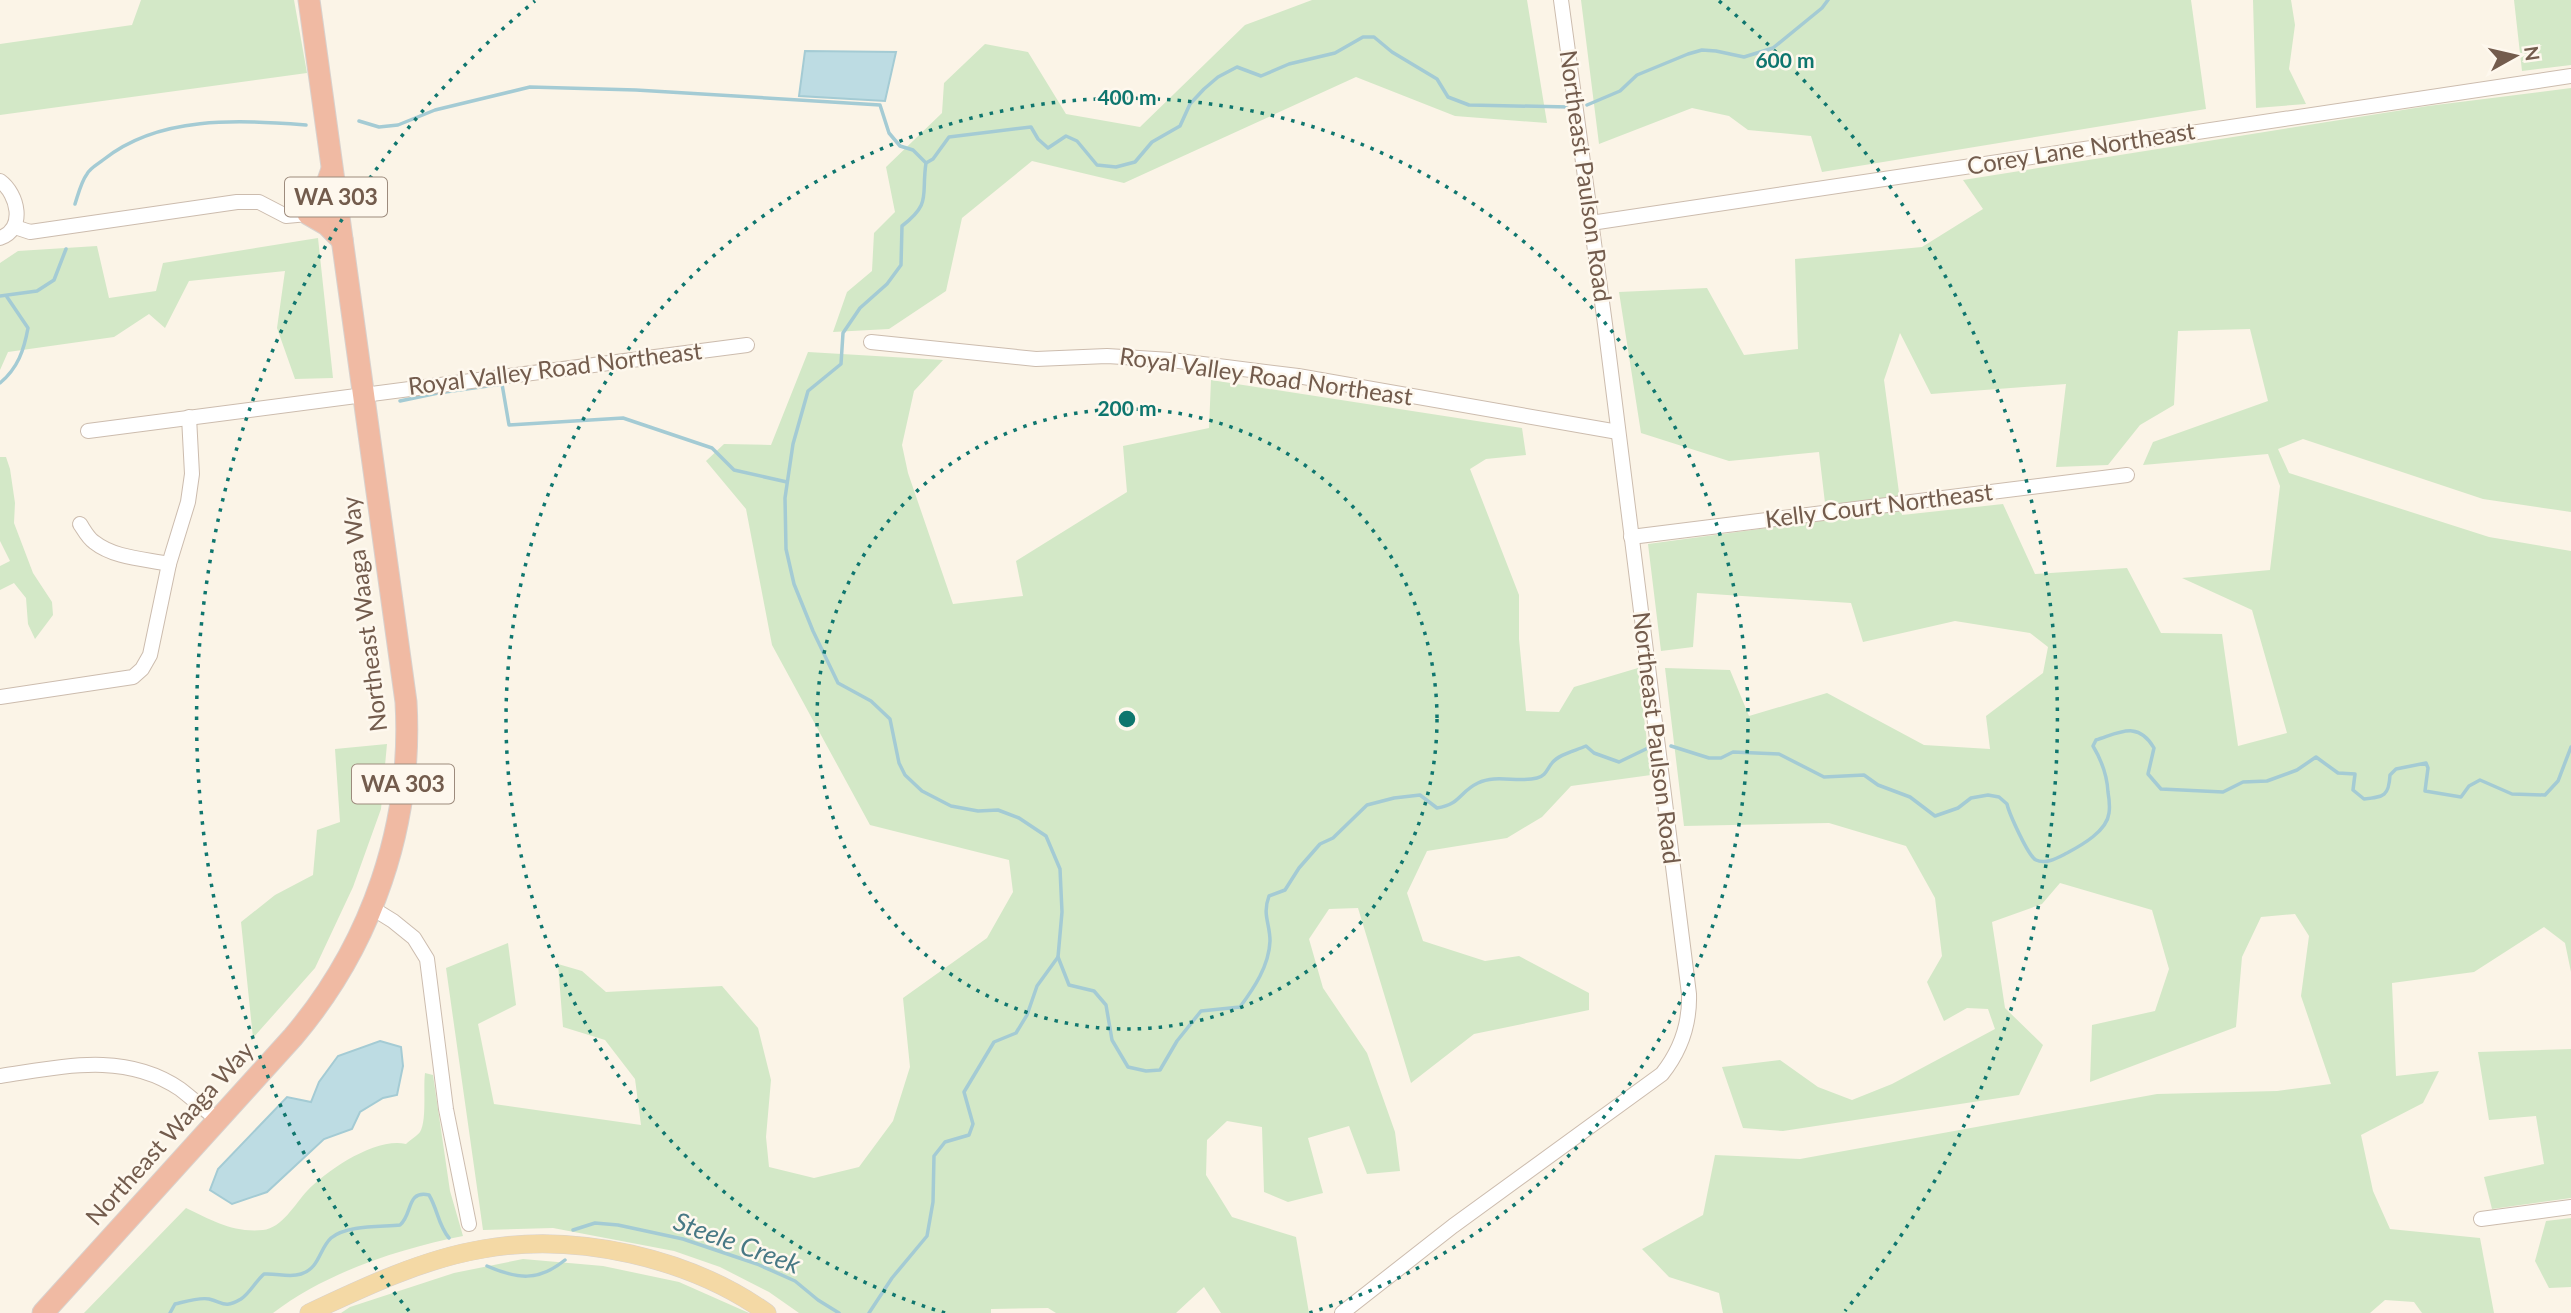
<svg xmlns="http://www.w3.org/2000/svg" width="2571" height="1313" viewBox="0 0 2571 1313" font-family="Lato,sans-serif">
<style>
.green{fill:#d3e8c7;fill-rule:evenodd}
.water{fill:#bddce3;stroke:#a4cbd4;stroke-width:2}
.lines{fill:none;stroke-linecap:round;stroke-linejoin:round}
.stream{stroke:#a4cbd4;stroke-width:3.5}
.minor-casing{stroke:#ccbcae;stroke-width:16}
.major-casing{stroke:#d8d1cd;stroke-width:19}
.highway-casing{stroke:#d8d1cd;stroke-width:23}
.minor{stroke:#fff;stroke-width:14}
.major{stroke:#f4d9a5;stroke-width:18}
.highway{stroke:#f0baa3;stroke-width:21}
.ring{fill:none;stroke:#0f766e;stroke-width:3.5;stroke-dasharray:3.5 7}
.labels{text-anchor:middle;stroke-width:5;stroke-linejoin:round;paint-order:stroke}
.shield{fill:#fef8ee;stroke:#9d8b7d;stroke-width:2}
.shield-label{font-size:23px;font-weight:bold;fill:#735c4d}
.street-label{font-size:24px;fill:#735c4d;stroke:#fef8ee}
.water-label{font-size:26px;font-style:italic;fill:#487985;stroke:#fef8ee}
.centre{fill:#0f766e;stroke:#fef8ee;stroke-width:3.5}
.ring-label{font-size:21px;text-anchor:middle;font-weight:bold;fill:#0f766e;stroke:#fef8ee;stroke-width:5;stroke-linejoin:round;paint-order:stroke}
</style>
<rect width="100%" height="100%" fill="#fbf4e7"/>
<g class="green">
<path d="M141,0H294L307,73L0,115V44L132,25Z"/>
<path d="M1312,0H1527L1547,123L1455,116L1356,77L1124,183L1032,161L962,218L946,291L889,329L833,332L847,292L872,271L874,233L895,212L886,167L942,113L944,83L985,44L1028,52L1066,114L1140,127L1245,25Z"/>
<path d="M1581,0H2191L2206,109L1822,172L1811,136L1748,130L1729,116L1692,108L1599,144Z"/>
<path d="M2253,0H2291L2295,25L2289,69L2306,104L2256,108Z"/>
<path d="M2514,0H2571V65L2522,71Z"/>
<path d="M2571,88V512L2483,499L2303,439L2278,449L2289,473L2489,537L2571,551V972L2565,943L2544,927L2474,972L2392,983L2396,1076L2439,1071L2423,1103L2361,1135L2373,1191L2390,1229L2480,1238L2494,1313H2422L2414,1302L2385,1300L2370,1313H1723L1719,1293L1669,1277L1642,1249L1703,1215L1715,1155L1800,1159L2157,1094L2277,1091L2331,1084L2301,996L2309,936L2295,914L2261,917L2242,957L2236,1027L2090,1082L2092,1025L2155,1011L2169,969L2152,910L2060,883L2042,904L1992,922L2005,1008L2043,1045L2019,1095L1783,1131L1743,1128L1722,1067L1780,1060L1818,1087L1852,1100L1892,1084L1995,1029L1988,1009L1967,1008L1944,1021L1927,982L1942,956L1935,898L1906,846L1829,823L1684,826L1665,668L1730,670L1749,716L1827,693L1924,745L1990,749L1986,716L2043,673L2048,647L2030,633L1955,621L1863,642L1851,603L1697,593L1693,647L1661,651L1648,544L1827,520L1819,452L1729,461L1641,433L1619,292L1707,288L1744,355L1798,349L1795,259L1922,247L1983,209L1963,180L2428,106ZM2250,329L2268,401L2153,442L2143,465L2268,454L2280,486L2270,570L2182,578L2252,610L2287,733L2238,746L2222,634L2161,633L2127,568L2035,574L2003,504L1902,515L1884,380L1900,333L1931,394L2066,384L2056,467L2108,465L2140,425L2174,405L2178,331Z"/>
<path d="M318,238L333,378L295,379L277,328L285,271L189,281L165,328L149,314L114,337L8,352L0,370V263L18,251L97,246L109,298L156,291L163,263Z"/>
<path d="M808,352L943,360L914,391L902,445L908,473L953,604L1023,596L1016,561L1127,492L1123,446L1209,428L1211,380L1522,428L1526,455L1486,459L1470,469L1519,595V639L1526,711L1559,712L1574,687L1638,668L1651,775L1571,786L1542,817L1507,838L1427,851L1407,893L1423,941L1485,961L1519,956L1589,993V1010L1474,1034L1411,1083L1358,908L1329,909L1309,939L1323,988L1367,1053L1395,1132L1400,1171L1367,1174L1349,1126L1308,1138L1323,1193L1288,1202L1264,1192L1262,1127L1227,1121L1207,1140L1206,1175L1232,1217L1296,1237L1309,1313H1221L1204,1287L1176,1313H1056L1048,1308L991,1309V1313H799L769,1292L720,1267L674,1251L553,1228L483,1230L446,968L508,943L516,1005L478,1024L494,1104L641,1125L635,1079L605,1040L563,1027L558,964L582,971L606,992L722,986L758,1028L771,1080L766,1137L769,1167L814,1178L859,1167L893,1121L910,1067L903,998L987,938L1013,892L1009,860L870,825L772,645L746,509L706,461L724,444L771,445Z"/>
<path d="M0,457H6L10,469L15,503L14,523L33,573L52,602L53,615L35,639L28,624L26,598L14,583L0,590V566L10,561L0,541Z"/>
<path d="M387,744L381,809L353,887L315,968L253,1038L241,922L275,895L313,875L317,830L340,822L335,749Z"/>
<path d="M2571,1049V1198L2492,1209L2484,1177L2544,1164L2536,1116L2489,1120L2478,1052Z"/>
<path d="M425,1073L433,1075L450,1191L463,1236C398,1249 327,1272 273,1313H84L186,1208C211,1220 233,1233 263,1230C282,1228 295,1204 307,1191C327,1170 376,1137 406,1144C410,1140 417,1136 420,1132C427,1121 423,1088 425,1073Z"/>
<path d="M2571,1218V1287L2549,1288L2535,1261L2546,1221Z"/>
<path d="M523,1259L603,1266L679,1282L749,1313H341L350,1307L454,1273Z"/>
</g>
<g class="water">
<path d="M805,51L896,52L885,101L799,96Z"/>
<path d="M380,1041L401,1047L403,1066L397,1095L383,1098L360,1112L352,1129L324,1139L267,1192L232,1204L210,1190L218,1169L287,1097L311,1102L319,1082L338,1056Z"/>
</g>
<g class="lines">
<g class="stream">
<path d="M1587,105L1620,91L1637,75L1688,54L1702,50L1716,51L1744,57L1773,48L1822,8L1828,0"/>
<path d="M359,121L379,127L398,125L435,110L530,87L636,90L880,105L889,133L900,146L913,150L926,163"/>
<path d="M75,204C78,195 81,182 87,174C90,168 98,164 103,160C159,115 238,120 306,125"/>
<path d="M0,296L37,291L54,280L66,249"/>
<path d="M0,383C18,368 24,350 28,328L7,297"/>
<path d="M400,401L438,393L502,384L509,425L623,418L712,448L734,470L787,482"/>
<path d="M1671,746L1709,758H1721L1733,752L1779,754L1824,777L1864,775L1878,785L1910,797L1935,816L1958,808L1971,798L1988,795L1999,797L2007,804C2009,813 2028,856 2036,860C2046,865 2059,857 2067,853C2082,845 2107,831 2109,813C2110,807 2109,798 2108,792C2107,774 2102,761 2093,746L2096,740C2119,733 2138,720 2154,748L2148,774L2161,789L2223,792L2243,782L2267,781L2297,770L2316,757L2338,773L2355,774L2353,790L2364,799C2384,797 2389,796 2390,775L2396,769L2426,763L2428,768L2425,791L2461,797L2469,786L2480,780L2512,794L2545,795L2558,781L2571,747"/>
<path d="M1058,957L1069,985L1094,991L1106,1005L1112,1040L1128,1067L1146,1071L1160,1070L1177,1041L1201,1011L1240,1007C1254,988 1269,966 1270,941C1270,923 1262,915 1269,896L1285,890L1299,868L1320,844L1333,838L1367,805L1394,798L1420,795L1437,808C1461,804 1459,792 1478,783C1496,774 1518,783 1537,778C1546,776 1547,769 1552,763C1559,754 1575,751 1586,746L1594,753L1619,762L1648,748"/>
<path d="M573,1230L595,1223L618,1225L683,1239L757,1264L795,1281L818,1300L839,1313"/>
<path d="M487,1266C517,1279 538,1282 565,1260"/>
<path d="M170,1313L175,1304C184,1302 199,1297 209,1299C223,1302 224,1309 241,1299C250,1293 255,1282 264,1274C277,1273 289,1278 301,1274C320,1268 319,1249 331,1238C347,1225 380,1227 400,1225C413,1214 406,1190 429,1195C438,1210 438,1225 449,1238"/>
<path d="M869,1313L892,1278L927,1236L933,1202L934,1156L945,1142L969,1135L973,1124L964,1092L994,1042L1016,1033L1027,1015L1037,986L1058,957L1062,912L1060,869L1046,836L1019,818L998,810L978,811L951,806L922,791L905,775L899,763L890,719L871,701L838,683L813,631L794,584L786,549L785,498L793,444L808,391L841,364L843,333L860,308L887,284L901,265L902,226C932,203 921,196 926,163L933,159L949,137L1031,127L1038,139L1048,148L1066,136L1077,141L1097,165L1116,167L1135,162L1152,142L1180,126L1190,104L1204,89L1218,77L1237,67L1261,76L1289,64L1335,53L1363,37H1374L1392,52L1437,79L1448,97L1469,105L1569,107"/>
</g>
<g class="minor-casing">
<g id="minor">
<path d="M0,181C18,194 26,229 0,238"/>
<path d="M1591,223L2571,76"/>
<path d="M15,227L30,232L237,202H259L286,216L308,214"/>
<path d="M871,342L1036,359L1107,356L1171,360L1298,376L1618,432"/>
<path d="M88,431L747,345"/>
<path d="M80,524C84,530 88,538 94,542C114,558 145,559 169,564"/>
<path d="M1631,537L2127,475"/>
<path d="M0,697L133,677L142,669L150,655L169,564L188,502L192,474L189,417"/>
<path d="M372,908L393,921L414,938L427,959L446,1109L469,1224"/>
<path d="M0,1076C62,1067 124,1051 180,1089C193,1099 205,1110 218,1120"/>
<path d="M2481,1219L2571,1207"/>
<path d="M1342,1313L1453,1226L1662,1074C1681,1050 1690,1025 1689,994L1605,324L1561,0"/>
</g>
</g>
<g class="major-casing">
<path id="major" d="M309,1313C364,1287 423,1259 483,1249C576,1232 690,1258 767,1313"/>
</g>
<g class="highway-casing">
<g id="highway">
<path d="M331,172L323,195L308,214L327,225L342,240"/>
<path d="M43,1313L293,1037C372,944 413,824 406,702L309,0"/>
</g>
</g>
<use href="#minor" class="minor"/>
<use href="#major" class="major"/>
<use href="#highway" class="highway"/>
</g>
<g class="ring">
<circle cx="1127" cy="719" r="310"/>
<path d="M945 1313A621 621 0 1 1 1309 1313"/>
<path d="M409 1311A931 931 0 0 1 535 1M1719 1A931 931 0 0 1 1845 1311"/>
</g>
<g class="labels">
<g class="shield">
<rect x="285" y="177.5" width="102" height="39" rx="5"/>
<rect x="352" y="764.5" width="102" height="39" rx="5"/>
</g>
<g class="shield-label">
<text x="336" y="205">WA 303</text>
<text x="403" y="792">WA 303</text>
</g>
<g class="street-label">
<text transform="translate(2081 149) rotate(-9)" y="8">Corey Lane Northeast</text>
<text transform="translate(1585 176) rotate(82)" y="8">Northeast Paulson Road</text>
<text transform="translate(555 369) rotate(-7)" y="8">Royal Valley Road Northeast</text>
<text transform="translate(1266 377) rotate(8)" y="8">Royal Valley Road Northeast</text>
<text transform="translate(1879 506) rotate(-7)" y="8">Kelly Court Northeast</text>
<text transform="translate(365 614) rotate(-97)" y="8">Northeast Waaga Way</text>
<text transform="translate(1656 738) rotate(83)" y="8">Northeast Paulson Road</text>
<text transform="translate(170 1134) rotate(-48)" y="8">Northeast Waaga Way</text>
</g>
<g class="water-label">
<text transform="translate(737 1243) rotate(20)" y="9">Steele Creek</text>
</g>
</g>
<circle cx="1127" cy="719" r="10" class="centre"/>
<g class="ring-label">
<text x="1785" y="68">600 m</text>
<text x="1127" y="105">400 m</text>
<text x="1127" y="416">200 m</text>
</g>
<g transform="translate(2515 56) rotate(82)" stroke="#fef8ee" stroke-width="5" paint-order="stroke">
<path d="M0-5L12 26L0 18L-12 26Z" fill="#735c4d"/>
<text y="-10" font-size="19" font-weight="bold" text-anchor="middle" fill="#735c4d">N</text>
</g>
</svg>
